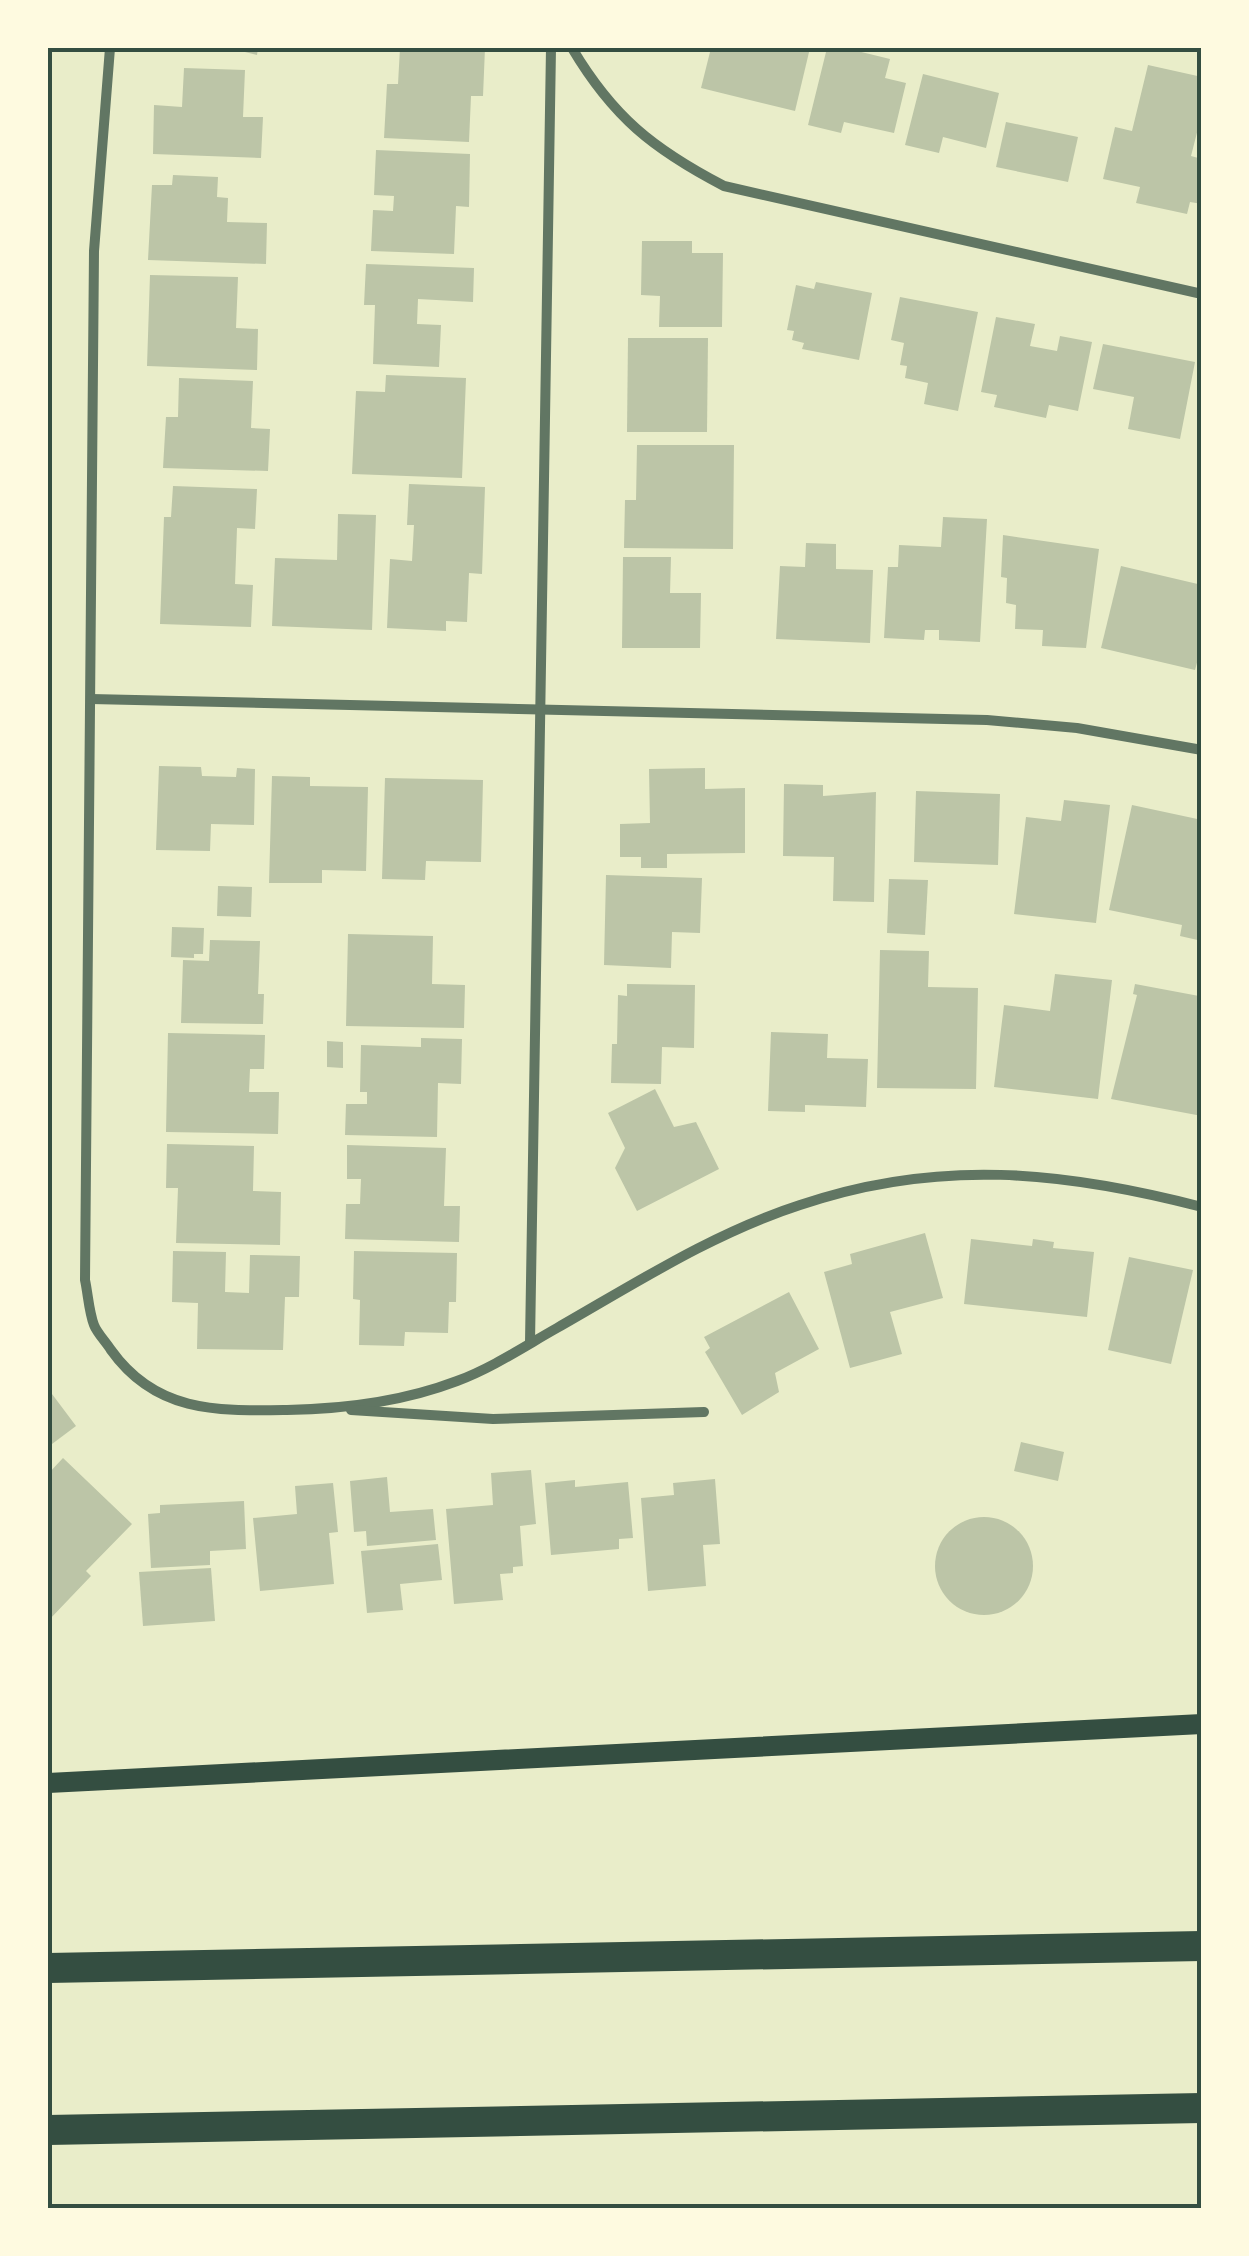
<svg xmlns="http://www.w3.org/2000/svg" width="1249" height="2256" viewBox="0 0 1249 2256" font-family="'Times New Roman',serif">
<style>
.building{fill:#bcc5a7}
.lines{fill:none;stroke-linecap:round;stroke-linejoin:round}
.minor{stroke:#617663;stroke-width:10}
.secondary{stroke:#344e41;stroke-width:20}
.motorway{stroke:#344e41;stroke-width:30}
.neatline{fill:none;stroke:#344e41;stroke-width:4}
</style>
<rect width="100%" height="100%" fill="#e9edc9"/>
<g class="building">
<path d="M229,48H258L257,55Z"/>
<path d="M400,48H485L483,96H471L469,142L384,138L387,84H398Z"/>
<path d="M711,48H810L795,111L701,88Z"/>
<path d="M827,48H845L890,59L885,78L906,83L894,133L844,122L841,133L808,125Z"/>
<path d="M1148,65L1202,77V113L1191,156L1202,159V204L1190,202L1187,214L1136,203L1140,187L1103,179L1115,127L1132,131Z"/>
<path d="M184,68L245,70L243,117H263L261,158L153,154L154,105L182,107Z"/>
<path d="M923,74L999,93L986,148L943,137L939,153L905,145Z"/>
<path d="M1006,122L1078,137L1068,182L996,167Z"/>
<path d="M376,150L470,154L469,207L456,206L454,254L371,251L373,210L393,211L394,196L374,195Z"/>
<path d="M173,175L218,177L217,197L228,198L227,222L267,223L266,264L148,260L152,185H172Z"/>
<path d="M642,241H692V253H723L722,327H659L660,296L641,295Z"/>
<path d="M366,264L474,268L473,302L418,299L417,324L441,325L439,367L373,364L375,305H364Z"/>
<path d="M150,275L238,277L236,328L258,329L257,370L147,366Z"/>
<path d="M816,282L872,293L859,360L802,349L804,343L792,340L794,331L787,330L796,285L814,289Z"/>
<path d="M900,297L978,312L958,411L924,404L928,383L905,378L907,366L900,365L904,343L891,340Z"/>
<path d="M996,317L1035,324L1030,346L1057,351L1060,336L1092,342L1078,411L1049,405L1046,418L994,407L997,395L981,392Z"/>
<path d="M628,338H708L707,432H627Z"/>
<path d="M1103,344L1195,362L1180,439L1128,429L1134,397L1093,389Z"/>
<path d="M386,375L466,378L462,478L352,474L356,391L385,392Z"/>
<path d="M179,378L253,381L251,428L270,429L268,471L163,468L166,417H178Z"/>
<path d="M637,445H734L733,549L624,548L625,500H636Z"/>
<path d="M409,484L485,487L482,574L469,573L467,622L446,621V631L387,628L390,559L412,561L414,525H407Z"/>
<path d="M173,486L257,489L255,529L237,528L235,584L253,585L251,627L160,624L164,517H171Z"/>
<path d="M338,514L376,515L372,630L272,626L275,558L337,560Z"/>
<path d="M943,517L987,519L980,642L939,640V630H925L924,640L884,638L888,567H898L899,545L941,547Z"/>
<path d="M1003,535L1099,549L1086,648L1042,646L1043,630L1015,629L1016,605L1006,603L1007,578L1001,577Z"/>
<path d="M806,543L836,544V569L873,570L870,643L776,639L780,566L805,567Z"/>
<path d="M623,557H671L670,593H701L700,648H622Z"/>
<path d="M1121,566L1202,585V644L1195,670L1101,648Z"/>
<path d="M159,766L201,767L202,776L236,777L237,768L255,769L254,825L211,824L210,851L156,850Z"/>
<path d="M705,768V789L745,788V853L667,854V868H641V857H620V824L650,823L649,769Z"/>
<path d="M272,776L310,777V786L368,787L366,871L322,870V883H269Z"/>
<path d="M385,778L483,780L481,862L426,861L425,880L382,879Z"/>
<path d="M784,784L823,785V796L876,792L874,902L833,901L834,857L783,856Z"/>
<path d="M916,791L1000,794L998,865L914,862Z"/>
<path d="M1064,800L1110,805L1096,923L1014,914L1026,817L1061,821Z"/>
<path d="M1132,805L1202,820V941L1180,936L1182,925L1109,910Z"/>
<path d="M606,875L702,878L700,933L672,932L671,968L604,965Z"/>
<path d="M889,879L928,880L925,935L887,933Z"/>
<path d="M218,886L252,887L251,917L217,916Z"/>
<path d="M172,927L204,928L203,954H194V958L171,957Z"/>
<path d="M348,934L433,936L432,984L465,985L464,1028L346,1026Z"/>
<path d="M210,940L260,941L258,994H264L263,1024L181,1023L183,960L209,961Z"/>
<path d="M880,950L929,951L928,987L978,988L976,1089L877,1088Z"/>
<path d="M1055,974L1112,980L1098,1099L994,1087L1004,1005L1050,1011Z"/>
<path d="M627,984L695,985L694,1048L662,1047L661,1084L611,1083L612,1044H617L618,995L627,996Z"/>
<path d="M1135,984L1199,996L1202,1116L1111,1099L1137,995L1133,994Z"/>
<path d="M771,1032L828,1034L827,1058L868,1059L866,1107L805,1105V1112L768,1111Z"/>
<path d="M168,1033L265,1035L264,1069H250L249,1092H279L278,1134L166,1132Z"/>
<path d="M421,1038L462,1039L461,1084L438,1083L437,1137L345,1135L346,1104H367V1092H360L361,1045L421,1047Z"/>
<path d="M327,1041L343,1042V1068L327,1067Z"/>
<path d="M655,1089L674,1127L696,1122L719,1169L637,1211L615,1168L625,1148L608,1113Z"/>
<path d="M167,1144L254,1146L253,1191L281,1192L280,1245L176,1243L178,1188H166Z"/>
<path d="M347,1145L446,1148L444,1206H460L459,1242L345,1239L346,1204H360L361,1179H347Z"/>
<path d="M925,1233L943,1298L890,1312L902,1354L850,1368L824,1272L852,1264L850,1254Z"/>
<path d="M971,1239L1032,1246L1033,1239L1054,1242L1053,1248L1094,1252L1087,1317L964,1304Z"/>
<path d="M173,1251L226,1252L225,1292L249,1293L250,1255L300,1256L299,1297H285L283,1350L197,1349L198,1303L172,1302Z"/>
<path d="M354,1251L457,1253L456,1302H449L448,1333L405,1332L404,1346L359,1345L360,1300L353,1299Z"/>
<path d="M1129,1257L1193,1270L1171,1364L1108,1350Z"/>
<path d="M789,1292L819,1349L775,1373L779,1392L742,1415L705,1352L710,1348L704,1337Z"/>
<path d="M52,1394L76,1426L48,1447V1397Z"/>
<path d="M1021,1442L1064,1452L1058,1481L1014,1471Z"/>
<path d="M63,1458L132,1524L86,1571L91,1576L48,1621V1474Z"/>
<path d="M531,1470L536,1524L520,1526L523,1566L513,1567V1573L500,1574L503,1600L454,1604L446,1509L493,1505L491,1473Z"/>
<path d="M387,1477L390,1512L433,1509L436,1540L367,1546L366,1531L354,1532L350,1481Z"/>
<path d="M715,1479L720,1544L703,1545L706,1586L648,1591L641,1498L674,1495L673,1483Z"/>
<path d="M575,1480V1487L628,1482L633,1538L619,1539V1549L551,1555L545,1483Z"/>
<path d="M333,1483L338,1532L329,1533L334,1584L260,1591L253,1518L297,1514L295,1486Z"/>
<path d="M244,1501L246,1549L210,1551V1565L151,1568L148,1514L160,1513V1505Z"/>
<circle cx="984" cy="1566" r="49"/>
<path d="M438,1544L442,1580L400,1584L403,1610L367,1613L361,1551Z"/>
<path d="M211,1568L215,1621L143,1626L139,1572Z"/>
</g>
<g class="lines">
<g class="minor">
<path d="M110,48L94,251L85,1280C88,1294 89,1312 94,1325C97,1333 106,1342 111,1350C156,1413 217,1411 287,1410C345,1409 402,1402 457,1381C492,1368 525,1346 557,1328C636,1283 713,1233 800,1205C938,1158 1063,1171 1202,1207"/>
<path d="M572,48C613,117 653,149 724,186L1202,294"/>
<path d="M91,699L987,720L1077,728L1202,750"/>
<path d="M530,1343L551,48"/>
<path d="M351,1410L493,1419L704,1412"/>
</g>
<path class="secondary" d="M48,1783L1202,1724"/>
<g class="motorway">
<path d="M48,1968L1202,1946"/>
<path d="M48,2130L1202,2108"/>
</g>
</g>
<rect width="1249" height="2256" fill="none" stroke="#fefae0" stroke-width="100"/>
<rect x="50" y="50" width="1149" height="2156" class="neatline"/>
</svg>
